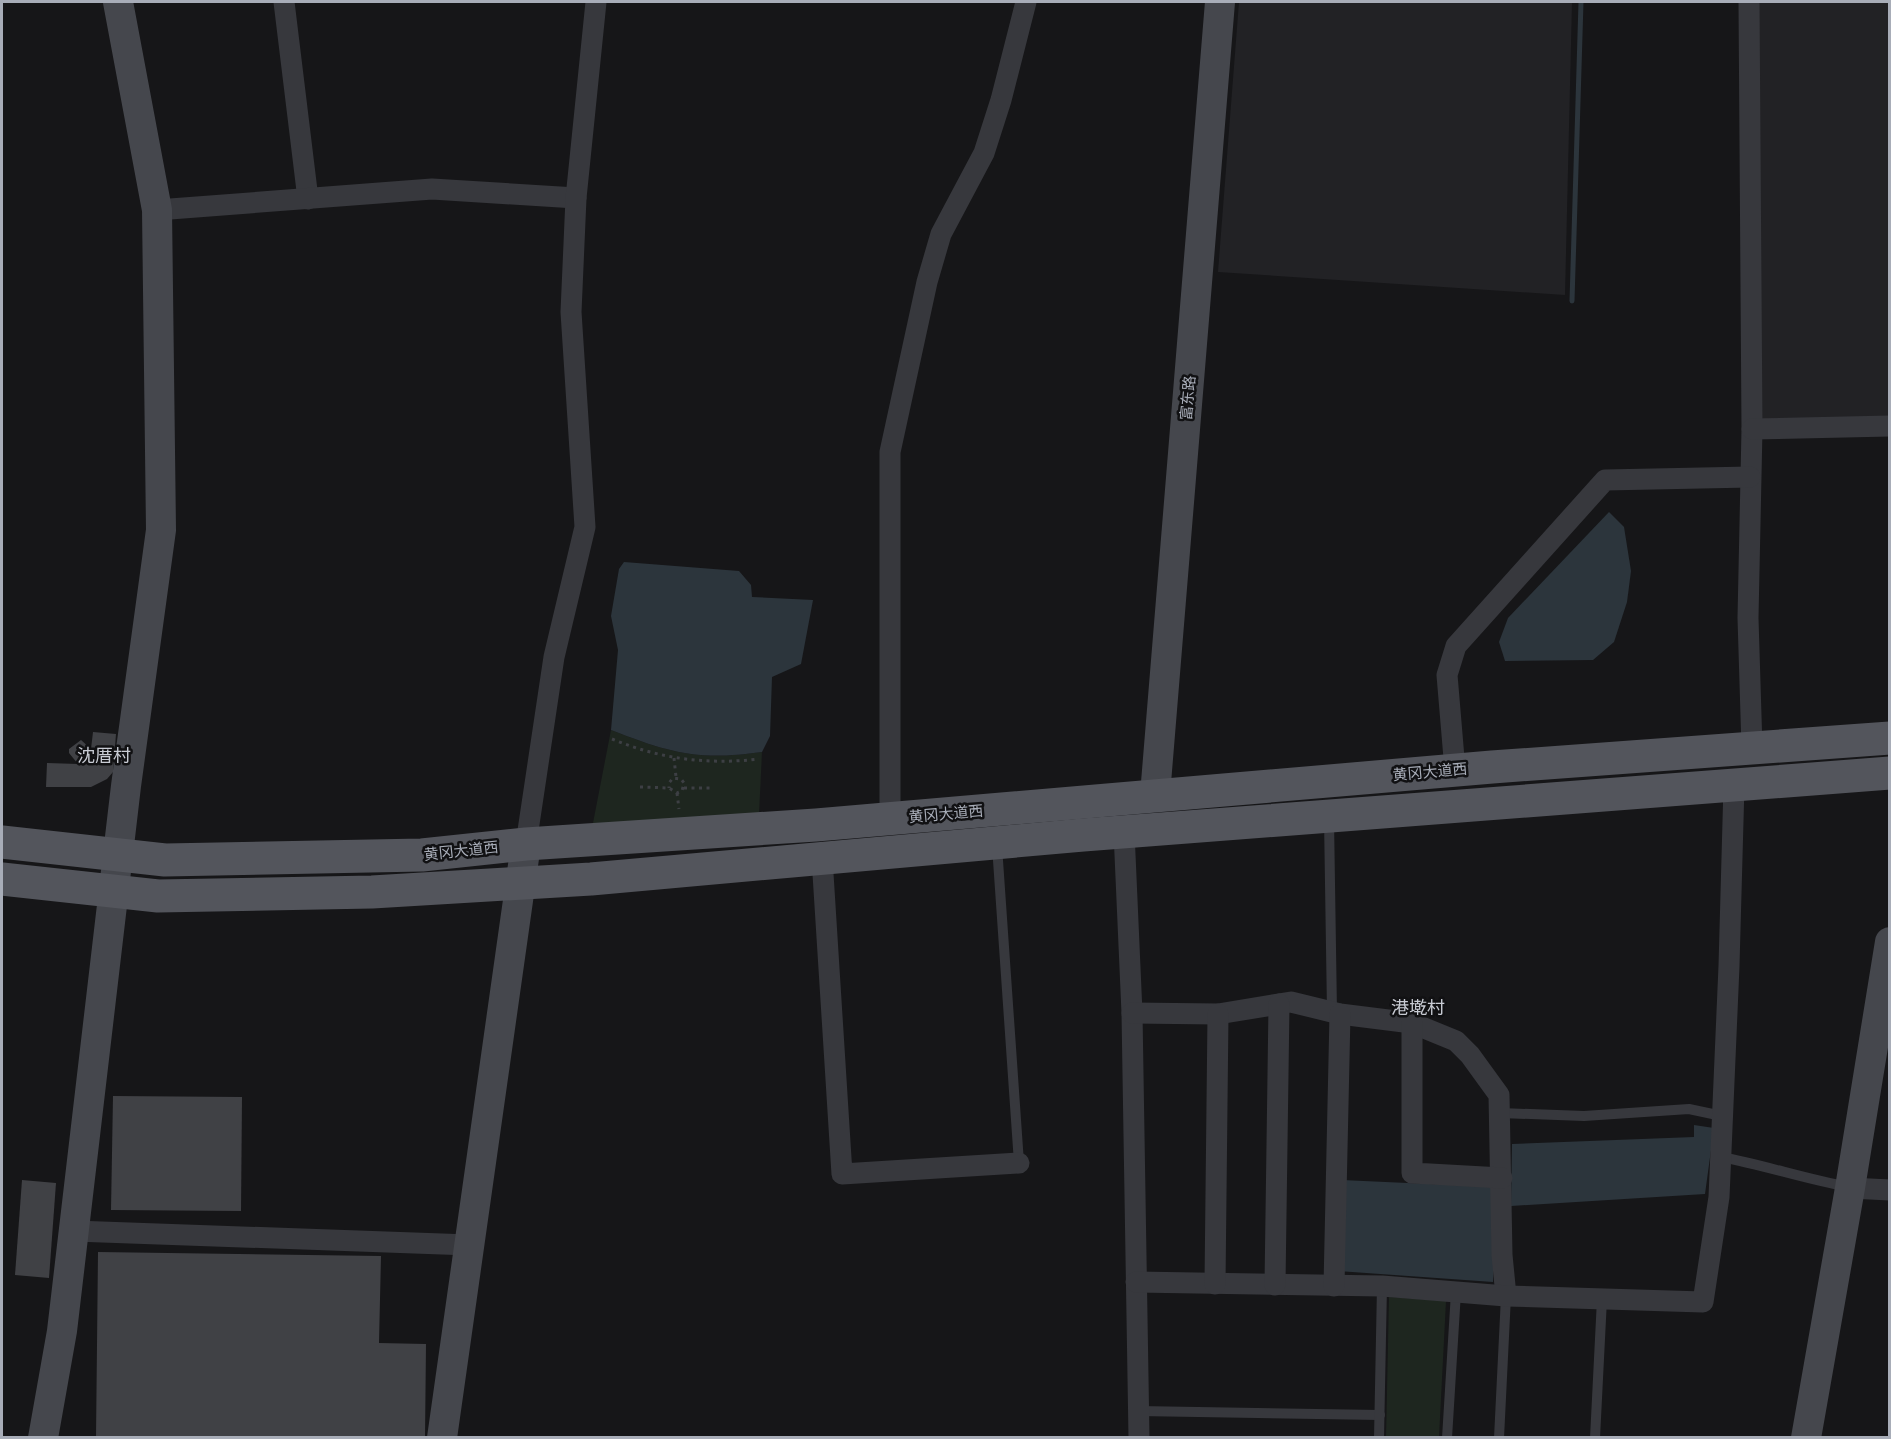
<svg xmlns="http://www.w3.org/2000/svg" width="1891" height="1439" viewBox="0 0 1891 1439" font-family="'Titillium Web','Noto Sans SC',sans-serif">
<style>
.built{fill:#222225}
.green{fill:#1e261f}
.water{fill:#2c353c}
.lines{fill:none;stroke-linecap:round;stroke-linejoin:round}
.stream{stroke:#2c353c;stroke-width:5}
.building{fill:#404145}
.path{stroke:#3d3f44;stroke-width:3;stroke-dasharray:3 4.5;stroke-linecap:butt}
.lane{stroke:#37383d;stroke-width:10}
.street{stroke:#37383d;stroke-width:21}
.secondary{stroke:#45474d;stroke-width:30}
.primary{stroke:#53555c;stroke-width:33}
.labels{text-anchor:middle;stroke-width:5;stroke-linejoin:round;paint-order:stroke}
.street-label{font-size:15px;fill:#a8adb8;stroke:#111113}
.quarter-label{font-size:18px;fill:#c9ccd4;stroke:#111113}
</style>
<rect width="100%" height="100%" fill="#161618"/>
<g class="built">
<path d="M1239,2H1572L1565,295L1218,272Z"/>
<path d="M1749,2H1889V426L1752,429Z"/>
</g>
<g class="green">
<path d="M611,730C670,753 698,761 762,752L759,815L601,826L593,823Z"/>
<path d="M1389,1297L1446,1301L1439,1437L1386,1438Z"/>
</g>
<g class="water">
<path d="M1609,512L1624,527L1631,571L1627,602L1614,642L1593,660L1505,661L1499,642L1508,618Z"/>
<path d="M624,562L739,571L751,585L752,597L813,600L801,664L772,677L770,736L762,752C698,761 670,753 611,730L618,650L611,616L619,569Z"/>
<path d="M1694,1125L1714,1128L1705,1194L1511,1206L1512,1144L1694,1137Z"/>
<path d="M1342,1180L1495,1187L1493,1282L1338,1271Z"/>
</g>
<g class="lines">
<path class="stream" d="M1572,301L1581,2"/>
</g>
<g class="building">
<path d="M93,732L116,734L113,772L107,779L91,787H46L47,763L78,764L69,753V749L81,740L91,749Z"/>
<path d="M113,1096L242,1097L241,1211L111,1210Z"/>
<path d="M22,1180L56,1183L49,1278L15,1275Z"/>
<path d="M98,1252L381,1256L379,1343L426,1344L425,1438H96Z"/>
</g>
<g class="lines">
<g class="path">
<path d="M612,739C660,759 707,765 759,759"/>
<path d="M674,758L676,777"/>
<path d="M640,787L669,788L677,793L682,791L684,783L681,779L673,778L669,783V788"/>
<path d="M684,788H713"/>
<path d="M677,793L679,809"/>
</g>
<g class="lane">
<path d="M1329,819L1332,1012"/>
<path d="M997,846L1019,1163"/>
<path d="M1500,1113L1584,1116L1689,1109L1722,1116"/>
<path d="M1721,1157C1764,1165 1805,1179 1849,1187"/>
<path d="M1138,1411L1380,1415"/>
<path d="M1379,1438L1382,1286"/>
<path d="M1447,1438L1456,1292"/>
<path d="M1499,1438L1506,1296"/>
<path d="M1595,1438L1602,1299"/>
</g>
<g class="street">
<path d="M284,2L308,199"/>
<path d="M1749,2L1752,429L1748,618L1752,748"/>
<path d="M157,210L432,189L576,198"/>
<path d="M1752,429L1890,426"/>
<path d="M1455,770L1447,675L1456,646L1605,480L1750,477"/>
<path d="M890,819V452L927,282L941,234L984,153L1001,100L1026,2"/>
<path d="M1124,832L1132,1013L1139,1438"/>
<path d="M526,844L554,657L585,527L571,312L576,198L596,2"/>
<path d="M822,858L842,1174L1019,1163"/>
<path d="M1132,1013L1218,1014L1291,1002L1340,1014L1412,1023L1456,1041L1470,1055L1499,1095L1502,1255L1506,1296"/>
<path d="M1412,1023V1173L1502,1178"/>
<path d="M1850,1188L1890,1190"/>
<path d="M74,1231L470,1245"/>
<path d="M1136,1282L1382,1286L1506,1296L1703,1302L1719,1197L1729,966L1734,785"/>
<path d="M1215,1284L1218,1014"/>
<path d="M1275,1285L1279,1004"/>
<path d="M1334,1286L1340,1014"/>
</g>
<g class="secondary">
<path d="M1155,795L1220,2"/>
<path d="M43,1438L62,1331L126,786L161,530L157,210L118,2"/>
<path d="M442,1438L526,844"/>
<path d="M1806,1438L1850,1188L1890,942"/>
</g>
<g class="primary">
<path d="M2,842L165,860L422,855L526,844L816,825L1492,767L1890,738"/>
<path d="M2,879L158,896L372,892L591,879L1083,835L1890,773"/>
</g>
</g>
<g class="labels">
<g class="street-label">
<text transform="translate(1188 398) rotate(-85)" y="5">富东路</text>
<text transform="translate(1430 772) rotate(-5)" y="5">黄冈大道西</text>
<text transform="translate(946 814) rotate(-5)" y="5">黄冈大道西</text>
<text transform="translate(461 851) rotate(-6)" y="5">黄冈大道西</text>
</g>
<g class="quarter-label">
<text x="104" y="762">沈厝村</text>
<text x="1418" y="1014">港墘村</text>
</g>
</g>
<rect width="1891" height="1439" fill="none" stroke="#a8adb8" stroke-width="6"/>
</svg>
